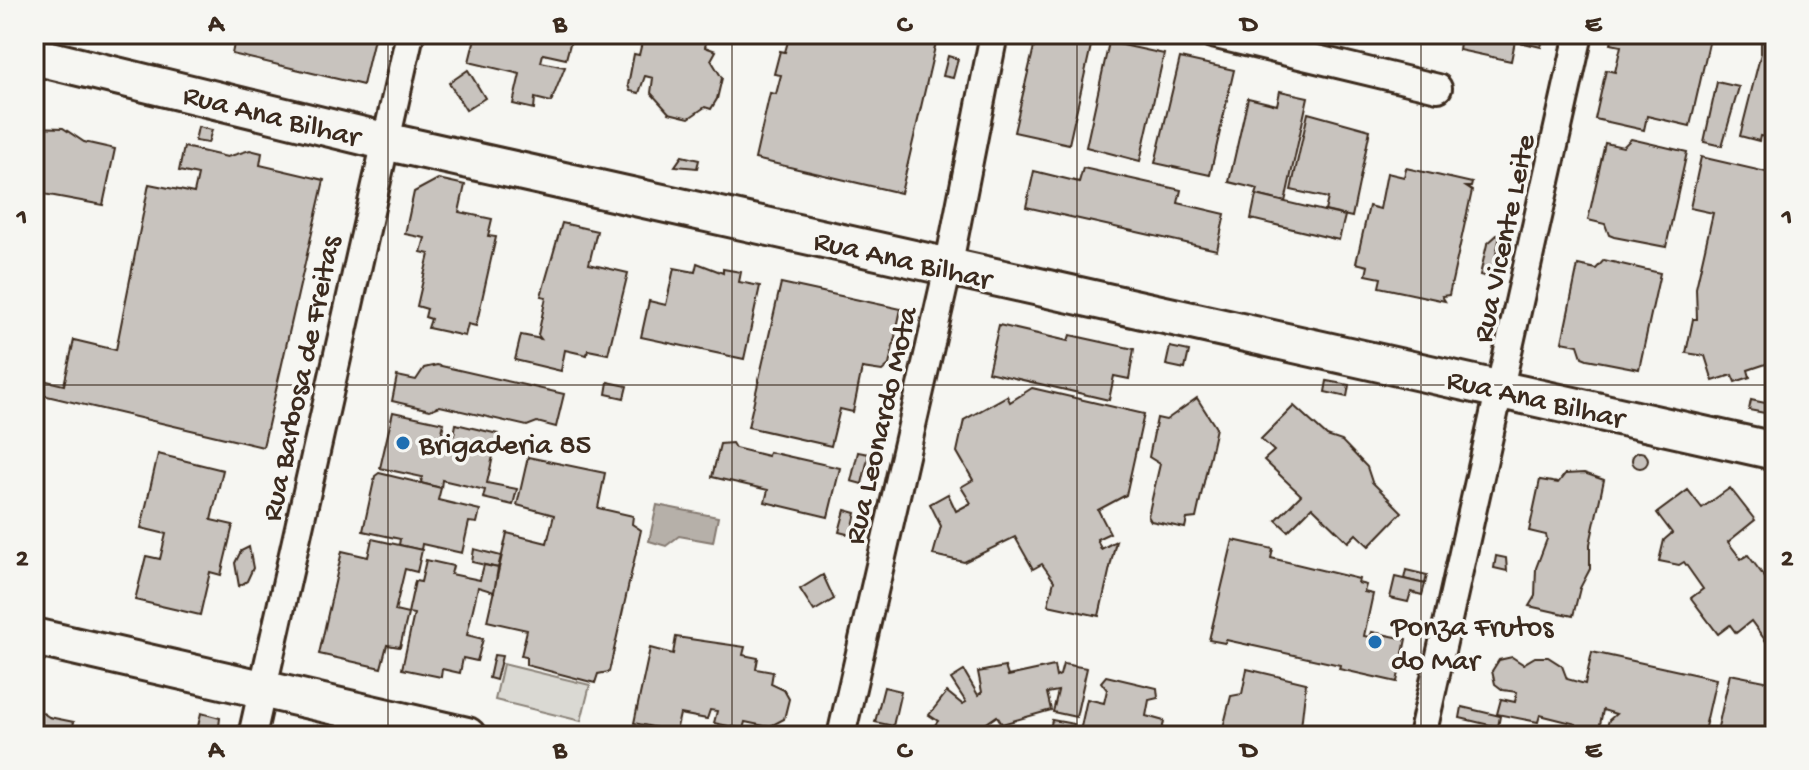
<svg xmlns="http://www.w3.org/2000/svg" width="1809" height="770" viewBox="0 0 1809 770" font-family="'Gochi Hand',sans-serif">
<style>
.green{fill:#dad9d3;stroke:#8a8278;stroke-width:2}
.water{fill:#b6b0a9;stroke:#857a71;stroke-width:2}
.building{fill:#c8c3be;stroke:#3b2a1e;stroke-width:2}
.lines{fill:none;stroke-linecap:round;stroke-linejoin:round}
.street-casing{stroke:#3b2a1e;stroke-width:32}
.secondary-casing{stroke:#3b2a1e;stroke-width:42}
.street{stroke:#f6f6f2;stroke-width:26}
.secondary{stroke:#f6f6f2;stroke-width:36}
.grid{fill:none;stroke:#3b2a1e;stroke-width:2;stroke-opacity:0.55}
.poi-dot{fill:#1f6fb2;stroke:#f6f6f2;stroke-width:3}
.labels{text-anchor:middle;stroke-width:7;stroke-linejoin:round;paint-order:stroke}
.street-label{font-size:30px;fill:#3b2a1e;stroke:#f6f6f2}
.poi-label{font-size:30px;fill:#3b2a1e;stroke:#f6f6f2;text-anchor:start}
.neatline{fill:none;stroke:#3b2a1e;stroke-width:3}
.grid-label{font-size:26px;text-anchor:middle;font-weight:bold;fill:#3b2a1e}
</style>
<rect width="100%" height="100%" fill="#f6f6f2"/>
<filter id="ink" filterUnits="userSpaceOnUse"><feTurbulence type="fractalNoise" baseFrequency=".0125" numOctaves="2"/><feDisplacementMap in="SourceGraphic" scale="16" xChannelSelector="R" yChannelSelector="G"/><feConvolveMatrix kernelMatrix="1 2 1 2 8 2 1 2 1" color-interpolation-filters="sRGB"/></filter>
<g filter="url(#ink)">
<path class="green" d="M503,664L590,685L581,721L495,700Z"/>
<path class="water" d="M657,505L718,517L713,542L679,536L666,546L649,541Z"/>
<g class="building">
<path d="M236,34H375L363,85L232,54Z"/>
<path d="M476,34H562V38L571,40L566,59L543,54L541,62L565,67L551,102L535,98L534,109L513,104L520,74L469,62Z"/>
<path d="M644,34H708L705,47L716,51L711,60L722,78L717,99L711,109L705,107L689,118L669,113L651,93L653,78L645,76L639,93L630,91L628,85L634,54L639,55Z"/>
<path d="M790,34H938L901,193L755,159L770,93L776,94L781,75L774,74L780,51L785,52Z"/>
<path d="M1037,34L1093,37L1069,144L1014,132Z"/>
<path d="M1461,34H1544L1541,47L1515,41L1511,61L1459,50Z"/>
<path d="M1613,34H1711L1690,126L1647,116L1644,130L1595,119L1606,70L1615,72L1621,46L1611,44Z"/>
<path d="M1761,34H1775V144V139L1760,136L1759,141L1740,136L1761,53Z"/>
<path d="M1109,42L1164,54L1140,161L1086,147Z"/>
<path d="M948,56L958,59L953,78L943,76Z"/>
<path d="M1180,58L1234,70L1210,175L1155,163Z"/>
<path d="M468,70L485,98L466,110L449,83Z"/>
<path d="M1717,82L1739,87L1722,146L1704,142Z"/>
<path d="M1280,91L1308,97L1285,202L1256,195L1258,189L1229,182L1248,98L1277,105Z"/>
<path d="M1308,113L1370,130L1352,217L1325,211L1328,198L1291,190Z"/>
<path d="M34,127L63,128L84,142L115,149L103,205L38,193L40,182L34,181Z"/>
<path d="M198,127L212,130L208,143L195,141Z"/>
<path d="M1631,139L1687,152L1666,247L1614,237L1609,235L1605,224L1588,220L1605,143L1623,147Z"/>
<path d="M184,147L227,157L250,150L262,153L260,165L324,180L263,447L34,393V378L64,385L74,340L116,350L149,184L194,193L198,175L179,171Z"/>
<path d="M682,156L699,160L697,168L675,166Z"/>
<path d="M1701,157L1775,174V361L1748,370L1750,377L1735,382L1732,375L1713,381L1705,356L1686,353L1693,319H1697L1696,288L1713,213L1690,208Z"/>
<path d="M1083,168L1181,190L1178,203L1225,214L1217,250L1026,207L1034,171L1079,182Z"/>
<path d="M1406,168L1472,183L1471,187H1466L1472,191L1449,295L1442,296L1445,301L1379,287L1381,278L1366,275L1368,266L1356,263L1369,206L1380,209L1387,173L1404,177Z"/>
<path d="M438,179L465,185L459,212L492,219L488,236L496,237L476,326L468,324L465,336L428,328L431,319L425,317L427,309L417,306L429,254L421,252L425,238L405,234L414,192Z"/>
<path d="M1256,195L1345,216L1339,240L1251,219Z"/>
<path d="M562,223L597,231L589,264L628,273L608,354L588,350L587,355L565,350L561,371L515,360L521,335L541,339L538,335L546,297L541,296Z"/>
<path d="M1497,235L1500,236L1491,278L1480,275L1487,244Z"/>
<path d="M1604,260L1660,273L1639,369L1587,359L1582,357L1578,345L1562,342L1578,265L1596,269Z"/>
<path d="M697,263L723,273V269L741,272L739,282L760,286L744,359L641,337L649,301L666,305L674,268L695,272Z"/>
<path d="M781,283L901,309L889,365L882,371L862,368L853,412L840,409L831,446L748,427Z"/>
<path d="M999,325L1068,341L1070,335L1134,349L1129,379L1114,376L1109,400L988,372Z"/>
<path d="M1170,347L1189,351L1185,369L1166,365Z"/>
<path d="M437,365L564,394L556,427L537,422L527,426L440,406L430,410L392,401L397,376L416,380L424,368Z"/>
<path d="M1327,381L1349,385L1347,397L1325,392Z"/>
<path d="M608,382L627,386L624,398L606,394Z"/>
<path d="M1032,388L1144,414L1126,495L1098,510L1110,533L1097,539L1101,549L1116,541L1099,616L1048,605L1054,581L1042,564L1033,569L1015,537L964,562L933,555L941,526L930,504L948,494L956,511L971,503L961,487L973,480L957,452L964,420L1007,396L1010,402Z"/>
<path d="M1197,398L1216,428L1196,518L1187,519L1185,528L1151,521L1148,516L1160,464L1149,457L1157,418L1166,420Z"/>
<path d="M1751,400L1775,405V415L1749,410Z"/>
<path d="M1294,406L1327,436L1342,441L1367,467L1372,482L1402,512L1369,546L1356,534L1348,542L1312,507L1288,531L1276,520L1301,495L1264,460L1274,451L1261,439Z"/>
<path d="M393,412L444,423L442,432L454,435L456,424L498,434L487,483L517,489L513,505L483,498L485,490L442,480L441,488L421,483L422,477L380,468Z"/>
<path d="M732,443L735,448L768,456L769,452L840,468L828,517L765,502L768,490L712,477L720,444Z"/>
<circle cx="1640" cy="460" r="8"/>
<path d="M858,452L869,454L862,484L851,481Z"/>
<path d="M158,454L223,470L211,520L233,525L221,575L210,572L200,615L135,600L146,556L160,559L166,534L141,528Z"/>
<path d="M528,457L605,473L598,508L633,516L632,524L641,530L609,672L598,674L595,683L526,665V657L521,656L527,630L487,621L507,533L547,543L554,515L517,505Z"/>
<path d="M379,473L441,488L438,500L480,510L477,523L469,522L462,553L422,544L421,550L399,545L400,539L363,531L375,476Z"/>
<path d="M1584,473L1604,480L1590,544V569L1580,588L1573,616L1529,606L1535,596L1536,568L1547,539L1546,535L1529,531L1540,480L1558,483L1565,474Z"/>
<path d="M1730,488L1755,520L1728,542L1741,559L1748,555L1775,591V645L1771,648L1751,621L1736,633L1730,625L1718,634L1691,598L1703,589L1684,562L1679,565L1659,561L1664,540L1672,533L1657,513L1688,490L1702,508Z"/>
<path d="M845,510L856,513L851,535L839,532Z"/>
<path d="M372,539L422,550L417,572L405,569L395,611L408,614L400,647L387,645L381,668L319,654L342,551L368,557Z"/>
<path d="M1233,540L1273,549L1271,558L1359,579L1358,583L1366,585L1364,592L1373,594L1364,636L1370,637L1372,632L1406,639L1397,682L1339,669L1340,665L1226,640L1225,643L1209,640Z"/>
<path d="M249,547L253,568L247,581L239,586L235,563L241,551Z"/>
<path d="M474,549L501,556L498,568L472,562Z"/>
<path d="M1496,556L1506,558L1507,571L1494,568Z"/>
<path d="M426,560L453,566L451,574L480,580L484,565L498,568L494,592L478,587L467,635L483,639L477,661L463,658L460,673L442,669L441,677L402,669L414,614L408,613L415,581L421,582Z"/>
<path d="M1406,570L1427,575L1425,584L1404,579Z"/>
<path d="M823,575L834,599L814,611L800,589Z"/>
<path d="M1395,577L1425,584L1422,595L1411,592L1408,602L1390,598Z"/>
<path d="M676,637L745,647L743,655L758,658L756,669L773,672L771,684L784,690L789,699L784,719L769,727L745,722L743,729L714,723L717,711L710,710L707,719L680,714L676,732L634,723L650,648L673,654Z"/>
<path d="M1592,652L1716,679L1703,736H1604L1609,720L1616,714L1603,710L1598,734L1575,729L1576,724L1540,715L1538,722L1497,714L1501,699L1515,702L1517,692L1503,690L1495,684L1492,671L1499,660L1512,657L1523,664L1535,657H1548L1562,666L1567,679L1585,684Z"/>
<path d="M494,655L502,656L496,680L489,678Z"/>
<path d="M1063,664L1087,668L1076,717L1053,712L1058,691L1047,693L1051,710L1002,724L997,716L978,729L982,736H926L938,721L929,715L947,692L962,704L966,702L951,679L964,671L978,695L982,692L978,672L1005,667L1008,676L1054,666L1056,677L1060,675Z"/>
<path d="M1247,669L1306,683L1300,736H1221L1231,696L1242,694Z"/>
<path d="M1730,674L1775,683V736H1716Z"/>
<path d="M1106,676L1157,688L1158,698L1149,700L1146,716L1164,721L1161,736H1079L1087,699L1104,703L1107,690L1101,682Z"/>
<path d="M884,687L901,691L893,726L875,722Z"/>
<path d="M34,707L49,717L74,722L73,726L80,728L79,736H34Z"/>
<path d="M1462,707L1500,716L1498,727L1460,718Z"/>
<path d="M201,713L220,718L218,735L197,731Z"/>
<path d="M1052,720L1074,724L1072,733L1050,729Z"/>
<path d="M96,725L122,733L128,729L157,736H93Z"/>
<path d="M1457,727L1496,735L1499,736H1455Z"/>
</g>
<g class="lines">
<g class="street-casing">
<g id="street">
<path d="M1212,34L1438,88"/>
<path d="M252,736L410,34"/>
<path d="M841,736L948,268L994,34"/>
<path d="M1422,736L1579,34"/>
</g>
</g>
<g class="secondary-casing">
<g id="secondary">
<path d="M34,56L384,141L1775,451"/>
<path d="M34,637L467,736"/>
</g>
</g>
<use href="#street" class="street"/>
<use href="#secondary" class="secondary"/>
</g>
</g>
<path class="grid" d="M388,34V736M732,34V736M1077,34V736M1421,34V736M34,385H1775"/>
<g class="poi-dot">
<circle cx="403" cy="443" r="8"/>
<circle cx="1375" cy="642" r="8"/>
</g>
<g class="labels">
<g class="street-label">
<text transform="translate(272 114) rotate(14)" y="10">Rua Ana Bilhar</text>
<text transform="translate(1502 238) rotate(-78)" y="10">Rua Vicente Leite</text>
<text transform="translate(903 258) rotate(13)" y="10">Rua Ana Bilhar</text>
<text transform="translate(299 378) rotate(-78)" y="10">Rua Barbosa de Freitas</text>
<text transform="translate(1536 397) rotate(13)" y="10">Rua Ana Bilhar</text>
<text transform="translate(879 425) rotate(-77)" y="10">Rua Leonardo Mota</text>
</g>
<g class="poi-label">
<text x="419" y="453">Brigaderia 85</text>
<text x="1391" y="635">Ponza Frutos<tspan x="1391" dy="34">do Mar</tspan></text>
</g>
</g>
<rect width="1809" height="770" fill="none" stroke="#f6f6f2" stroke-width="88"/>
<rect x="44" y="44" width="1721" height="682" class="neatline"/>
<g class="grid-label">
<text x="216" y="31">A</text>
<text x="560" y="31">B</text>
<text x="904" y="31">C</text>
<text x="1249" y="31">D</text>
<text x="1593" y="31">E</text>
<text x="22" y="224">1</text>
<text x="1787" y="224">1</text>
<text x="22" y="565">2</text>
<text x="1787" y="565">2</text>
<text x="216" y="757">A</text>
<text x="560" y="757">B</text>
<text x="904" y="757">C</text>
<text x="1249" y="757">D</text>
<text x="1593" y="757">E</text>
</g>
</svg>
